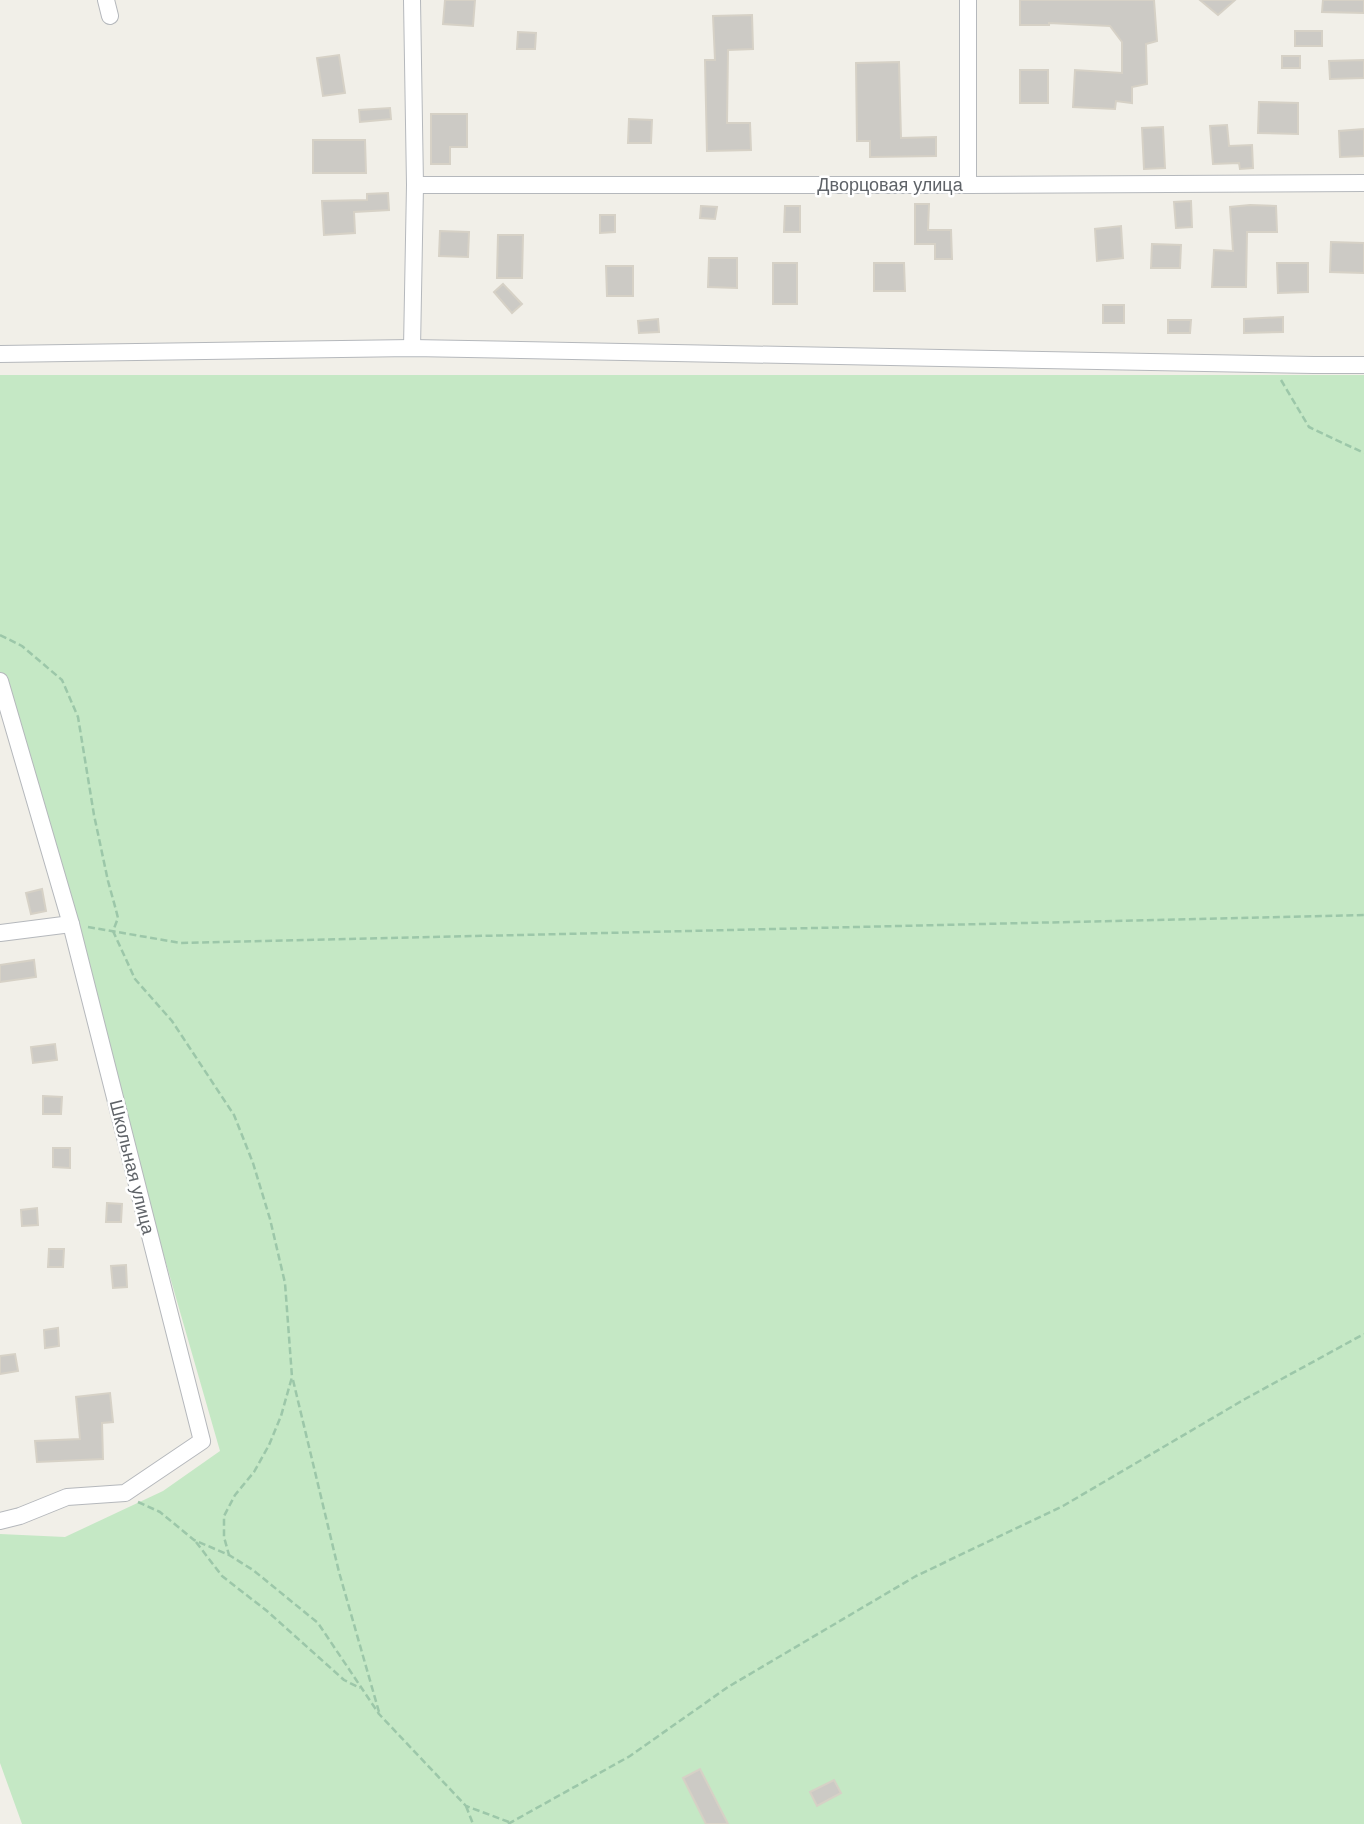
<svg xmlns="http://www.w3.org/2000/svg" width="1364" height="1824" viewBox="0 0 1364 1824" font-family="Helvetica,sans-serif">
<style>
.green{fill:#c5e8c5}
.building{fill:#cccac5;stroke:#d6d1c6;stroke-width:2}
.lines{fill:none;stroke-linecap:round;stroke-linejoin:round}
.minor-casing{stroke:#b5b8bc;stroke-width:18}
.path{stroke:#9cc7a9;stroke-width:2.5;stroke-dasharray:7 3.5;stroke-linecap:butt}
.minor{stroke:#fff;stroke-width:16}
.labels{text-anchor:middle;stroke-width:5;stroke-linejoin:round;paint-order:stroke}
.street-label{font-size:18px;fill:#5f6368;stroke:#fff}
</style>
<rect width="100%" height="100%" fill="#f1efe8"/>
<path class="green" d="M0,375H1364V1824H22L0,1763V1534L65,1537L163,1491L220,1451L0,685Z"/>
<g class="building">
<path d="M445,0H475L473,26L443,24Z"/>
<path d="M1020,0H1154L1157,41L1146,44L1147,84L1132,87V103L1116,101L1115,109L1073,107L1075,70L1122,73V42L1110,26L1049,23V25H1020Z"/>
<path d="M1200,0H1235L1218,15Z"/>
<path d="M1323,0H1364V13L1322,12Z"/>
<path d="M752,15L753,49L728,50L727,123H750L751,150L707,151L705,60H715L713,16Z"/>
<rect x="1295" y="31" width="27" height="15"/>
<path d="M518,32L536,33L535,49H517Z"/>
<path d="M339,55L345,93L323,96L317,58Z"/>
<rect x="1282" y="56" width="18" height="12"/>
<path d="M1364,60V78L1330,79L1329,61Z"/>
<path d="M899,62L901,138L936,137V156L870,157V141H857L856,63Z"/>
<rect x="1020" y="70" width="28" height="33"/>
<path d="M1259,102L1298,103V134L1258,133Z"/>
<path d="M390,108L391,119L360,122L359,110Z"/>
<path d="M431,114H467V147H450V164H431Z"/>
<path d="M629,119L652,120L651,143H628Z"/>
<path d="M1227,125L1229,146L1252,145L1253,168L1240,169L1239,163L1213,164L1210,126Z"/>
<path d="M1163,127L1165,168L1144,169L1142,128Z"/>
<path d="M1364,129V156L1340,157L1339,131Z"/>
<path d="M313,140H365L366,173H313Z"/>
<path d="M388,193L389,210L354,212L355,233L324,235L322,201L367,200V194Z"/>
<path d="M1191,201L1192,227L1176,228L1174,202Z"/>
<path d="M915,204H929L928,230H951L952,259H935V244H915Z"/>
<path d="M1250,205L1276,206L1277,232H1247L1246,287H1212L1214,250L1233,251L1230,207Z"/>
<path d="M701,206L717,207L715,219L700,218Z"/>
<path d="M785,206H800V232H784Z"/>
<path d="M600,215H615V232L600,233Z"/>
<path d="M1121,226L1123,258L1097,261L1095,229Z"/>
<path d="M440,231L469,232L468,257L439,256Z"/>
<path d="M498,235H523L522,278H497Z"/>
<path d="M1331,242L1364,243V273L1330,272Z"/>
<path d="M1152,244L1181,245L1180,268H1151Z"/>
<path d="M709,258H737V288L708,287Z"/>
<rect x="773" y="263" width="24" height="41"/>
<path d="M874,263H904L905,291H874Z"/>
<path d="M1277,263H1308V292L1278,293Z"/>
<path d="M606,266H633V296H607Z"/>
<path d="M503,284L522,304L512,313L494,292Z"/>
<rect x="1103" y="305" width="21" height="18"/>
<path d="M1283,317V332L1244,333V319Z"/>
<path d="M658,319L659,332L639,333L638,321Z"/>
<path d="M1168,320H1191L1190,333H1168Z"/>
<path d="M42,889L46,911L31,914L26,893Z"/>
<path d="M34,960L36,977L0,982V965Z"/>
<path d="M55,1044L57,1060L33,1063L31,1047Z"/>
<path d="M43,1096L62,1097L61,1114H43Z"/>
<path d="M53,1148H70V1168L53,1167Z"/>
<path d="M107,1203L122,1204L121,1222H106Z"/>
<path d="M37,1208L38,1225L22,1226L21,1210Z"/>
<path d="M49,1249H64L63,1267H48Z"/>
<path d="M126,1265L127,1287L113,1288L111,1266Z"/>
<path d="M58,1328L59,1346L45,1348L44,1330Z"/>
<path d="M15,1354L18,1371L0,1374V1356Z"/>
<path d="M110,1393L113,1422L102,1423L103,1459L37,1462L35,1441L80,1439L76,1397Z"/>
<path d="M700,1769L728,1824H706L683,1778Z"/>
<path d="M834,1780L841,1793L817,1806L810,1792Z"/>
</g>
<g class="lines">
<g class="minor-casing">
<g id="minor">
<path d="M106,0L110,16"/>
<path d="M412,0L415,185L412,348"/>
<path d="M968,0V185"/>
<path d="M415,185H968L1364,183"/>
<path d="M0,354L412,348L1314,365H1364"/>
<path d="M0,681L71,924L202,1441L125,1493L67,1497L20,1516L0,1521"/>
<path d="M0,933L71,924"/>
</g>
</g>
<g class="path">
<path d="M1281,380L1309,427L1364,453"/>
<path d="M0,635L22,646L62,680L78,717L94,815L108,881L116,910L118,918L113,931L135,979L172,1021L234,1115L253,1163L270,1219L285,1283L292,1377L281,1416L269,1445L254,1472L235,1495L224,1516V1537L229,1555"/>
<path d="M88,927L181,943L1364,915"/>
<path d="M293,1380L339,1572L379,1712"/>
<path d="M138,1502L160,1512L194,1540L229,1555L253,1570L318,1623L379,1714L466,1806L509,1822"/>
<path d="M196,1542L222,1576L267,1611L344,1680L360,1688"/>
<path d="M466,1806L473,1824"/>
<path d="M508,1824L630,1756L728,1687L916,1576L1063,1506L1245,1399L1364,1334"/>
</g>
<use href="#minor" class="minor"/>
</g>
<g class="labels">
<g class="street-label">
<text x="890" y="191">Дворцовая улица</text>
<text transform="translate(132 1167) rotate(76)" y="6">Школьная улица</text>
</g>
</g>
</svg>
